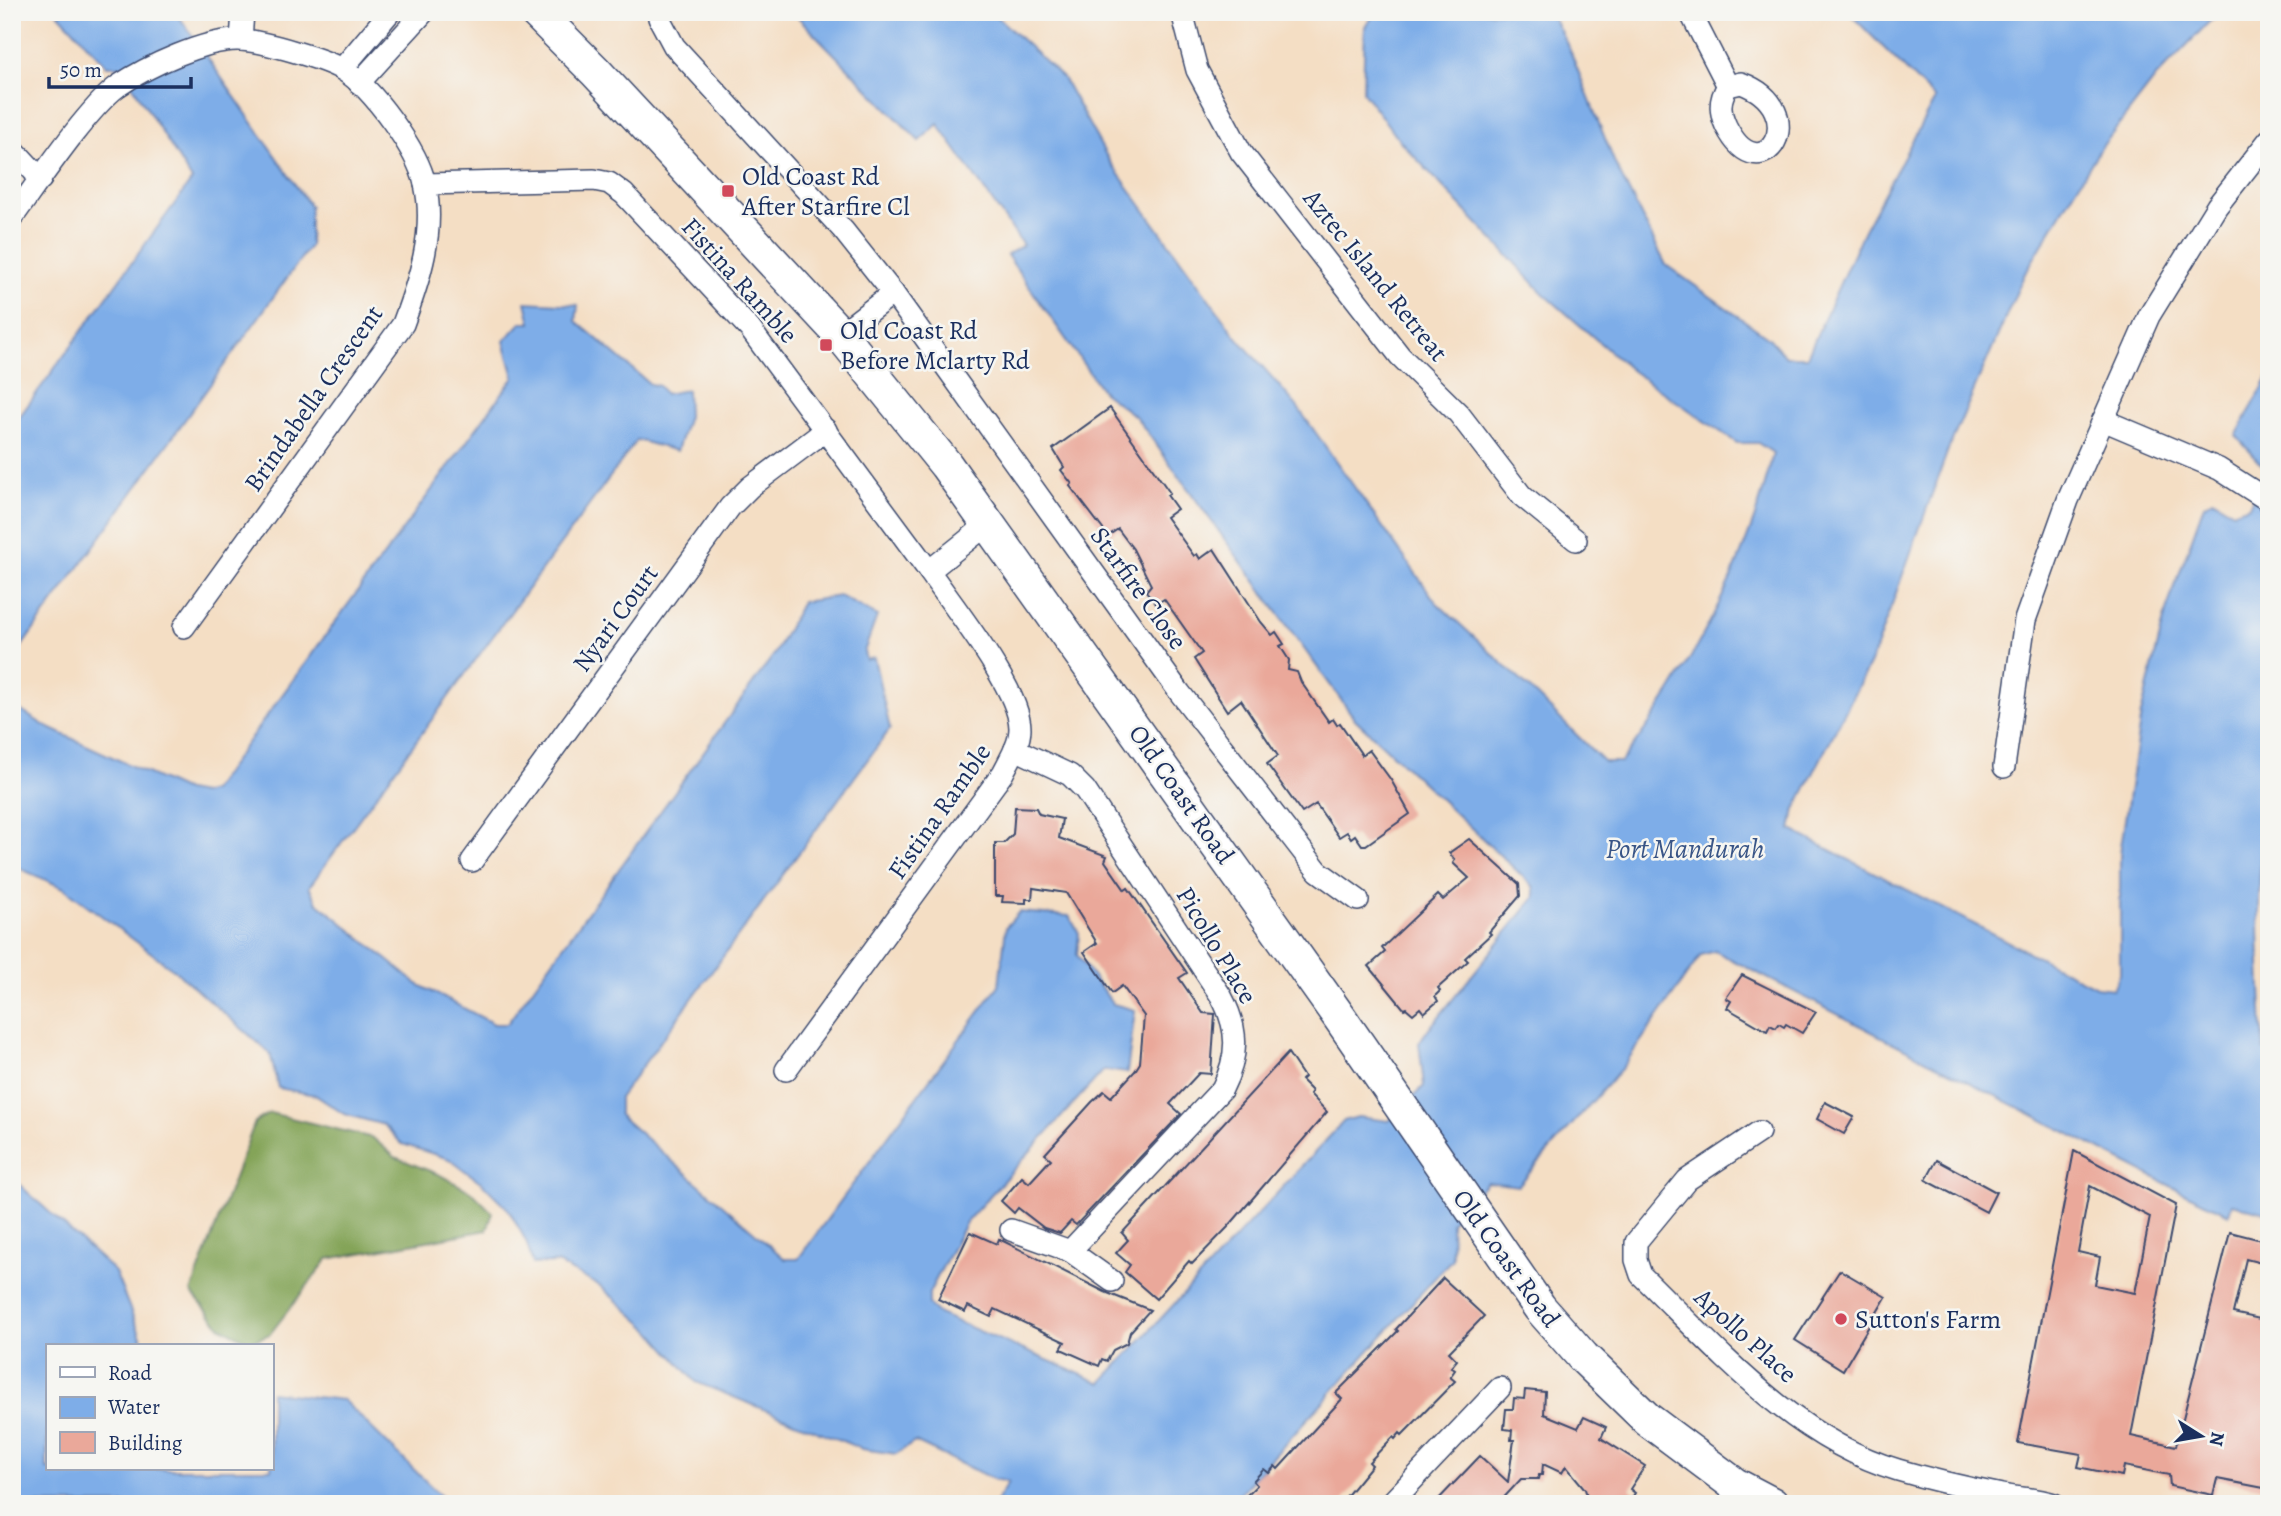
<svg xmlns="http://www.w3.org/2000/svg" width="2281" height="1516" viewBox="0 0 2281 1516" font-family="Alegreya,serif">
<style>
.forest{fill:#84a458;stroke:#506a5b;stroke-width:2}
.water{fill:#7eade8;stroke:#4c6ea3;stroke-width:2}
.building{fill:#eaa89a;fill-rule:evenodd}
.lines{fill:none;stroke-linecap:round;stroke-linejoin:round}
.street-casing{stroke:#3c496d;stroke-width:24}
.primary-casing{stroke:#3c496d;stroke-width:36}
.street{stroke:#fff;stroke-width:21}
.primary{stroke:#fff;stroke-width:33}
.poi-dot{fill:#d1495b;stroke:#f6f6f2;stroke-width:2.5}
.labels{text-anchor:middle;stroke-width:5;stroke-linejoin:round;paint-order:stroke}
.poi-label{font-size:26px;fill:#1b2f5e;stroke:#f6f6f2;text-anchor:start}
.street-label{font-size:26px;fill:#1b2f5e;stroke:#f6f6f2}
.water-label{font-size:28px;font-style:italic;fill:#395587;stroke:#f6f6f2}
</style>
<rect width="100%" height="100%" fill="#f6f6f2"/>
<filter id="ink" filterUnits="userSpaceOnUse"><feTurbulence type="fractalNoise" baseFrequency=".0143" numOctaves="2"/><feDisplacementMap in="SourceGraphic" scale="14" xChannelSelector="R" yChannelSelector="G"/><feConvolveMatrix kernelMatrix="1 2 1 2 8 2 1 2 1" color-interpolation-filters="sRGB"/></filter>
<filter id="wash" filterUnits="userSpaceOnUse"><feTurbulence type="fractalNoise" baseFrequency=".00686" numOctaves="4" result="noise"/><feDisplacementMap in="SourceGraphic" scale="28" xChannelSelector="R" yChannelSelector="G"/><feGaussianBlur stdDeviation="1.57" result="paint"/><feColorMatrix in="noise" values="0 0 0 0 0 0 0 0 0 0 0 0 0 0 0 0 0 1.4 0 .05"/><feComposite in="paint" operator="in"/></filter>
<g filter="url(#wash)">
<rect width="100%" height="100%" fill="#f4dec4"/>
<path class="forest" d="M270,1113L373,1138L395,1157L440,1175L472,1192L493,1213L487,1230L328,1259L270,1334L250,1342L221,1327L191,1292L255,1122Z"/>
<g class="water">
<path d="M57,12H176L310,206V246L12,660V427L192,180L120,66H107Z"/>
<path d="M793,12H992L1063,78L1110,162L1235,335L1296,405L1436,602L1527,686L1604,762H1621C1688,676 1749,560 1773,453L1758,443H1737L1631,370L1543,293L1400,141L1363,92L1365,26L1377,12H1550L1569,48L1616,166L1666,265L1769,338L1786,357H1807L1864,230L1935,99L1848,12H2227L2210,21L2157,76L2098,152L2024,275L1948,450L1872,659L1795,809L1791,830L2096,987L2113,989L2120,974V853L2141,714L2166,611L2204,505L2213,499L2233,512L2249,506L2267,470L2236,436L2269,376V791C2253,878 2260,963 2264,1050L2269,1053V1214L2232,1204L2229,1214L2188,1195L1715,951L1701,955L1622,1068L1518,1186L1487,1182L1451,1222L1452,1259L1231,1504H995L1008,1482L993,1479L915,1442L896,1454L862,1449L696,1382L651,1331L600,1286L557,1263L533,1264L526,1241L509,1210L482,1183L449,1159L402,1144L384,1125L344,1114L315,1095L278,1088L270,1053L173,969L64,888L12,865V705L47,727L186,791L202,794L212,791L514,377L504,341L521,323H531L526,302L578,305L576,321L650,384L659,386L665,394L687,390L688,416L677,451L637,440L309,887L317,902L417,984L494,1024H507L775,653L802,602L840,596L877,616L864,652L866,660L874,658L890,729L619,1098V1115L785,1259H798L999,985L1006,927L1019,912L1069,916L1079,933L1077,955L1113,1004L1135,1010L1127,1073L1104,1070L966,1222L929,1293V1305L939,1314L1101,1383L1344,1121L1358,1117L1389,1121L1424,1086L1419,1043L1424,1035L1535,897L1533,886L1355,719L1136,417L1103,392L1007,255L1023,245L938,124L919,141Z"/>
<path d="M12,1178L115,1272L145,1346H47V1469H271V1392L343,1400L449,1504H12Z"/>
</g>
<g id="blocks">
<g class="building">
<path d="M1110,408L1170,493L1167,495L1177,509L1166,517L1194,556L1197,554L1200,559L1214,549L1261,622L1272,635L1276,632L1284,644L1280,646L1289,660L1288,670L1297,672L1301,682L1329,722L1333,719L1337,725L1340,723L1362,755L1369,750L1391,780L1410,814L1366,845H1362L1355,835L1351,838L1347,832L1339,837L1316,804L1302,813L1267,764L1278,756L1241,700L1227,711L1194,659L1202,653L1164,599L1156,604L1146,591L1151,585L1133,549L1118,529L1108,536L1070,486L1072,484L1061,470L1064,467L1053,449Z"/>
<path d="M1015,807L1036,808L1039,814L1062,819L1059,838L1107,856L1105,861L1125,890L1128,888L1187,973L1179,978L1203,1013L1215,1014L1211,1074L1199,1073L1170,1104L1181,1114L1076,1225L1071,1221L1060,1233L1044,1228L1018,1208L1014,1213L1001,1201L1022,1177L1029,1183L1051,1159L1045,1154L1092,1102L1104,1091L1111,1097L1135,1071L1140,1063L1144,1016L1122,986L1112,993L1084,952L1097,943L1066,893L1033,888L1032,899H1026V903L1002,902L1003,896H995V843H1004L1013,834Z"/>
<path d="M1469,839L1519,884L1520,896L1489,932L1491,934L1465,958L1468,961L1438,988L1440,991L1435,996L1438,1001L1424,1013L1420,1008L1413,1014L1406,1008L1404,1009L1369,966L1385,952L1382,948L1438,895L1443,900L1469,878L1453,863L1455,860L1449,853Z"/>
<path d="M1742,975L1816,1012L1802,1033L1786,1024L1784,1027L1779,1024L1776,1028L1770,1025L1767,1031L1727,1008L1731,1001L1726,998Z"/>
<path d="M1288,1053L1304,1077L1301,1080L1312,1091L1310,1094L1327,1112L1228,1227L1192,1264L1189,1261L1156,1299L1125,1272L1130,1265L1116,1253L1128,1240L1122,1233Z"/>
<path d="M1825,1102L1854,1117L1844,1134L1817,1119Z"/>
<path d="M2074,1151L2176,1205L2131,1436L2176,1446L2230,1232L2269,1242V1265L2246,1259L2233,1313L2269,1321V1489L2217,1479L2213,1495L2170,1486L2169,1475L2124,1466L2122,1476L2078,1467L2081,1454L2018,1443ZM2090,1186L2150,1217L2135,1293L2095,1285L2100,1257L2078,1252Z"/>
<path d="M1937,1160L1996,1192L1986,1212L1926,1180Z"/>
<path d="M970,1232L997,1244L999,1239L1105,1292L1150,1310L1130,1332L1127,1343L1113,1350L1107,1361L1102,1359L1099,1366L1061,1349L1065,1342L995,1309L991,1317L968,1306L965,1312L938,1299Z"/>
<path d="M1840,1270L1886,1297L1843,1370L1795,1340Z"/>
<path d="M1443,1278L1484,1316L1449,1352L1457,1360L1451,1367L1455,1370L1450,1377L1455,1381L1402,1435L1400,1433L1395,1439L1393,1437L1369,1462L1372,1465L1340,1504H1238L1257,1485L1253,1481L1264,1469L1269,1473L1275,1466L1278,1469L1342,1399L1336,1393L1398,1331L1396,1329Z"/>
<path d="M1525,1390L1545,1392L1544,1414L1578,1428L1584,1417L1606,1427L1601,1438L1645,1466L1630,1489L1635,1493L1628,1504H1612L1600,1497L1594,1499L1587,1496L1585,1489L1566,1466L1562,1473L1543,1464L1542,1475H1539L1538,1479H1521L1498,1504H1434L1480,1456L1508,1482L1514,1440H1511L1512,1430L1504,1429L1506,1409H1513L1514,1398L1524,1399Z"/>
</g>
</g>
</g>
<g filter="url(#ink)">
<use href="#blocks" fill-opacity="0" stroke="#3c496d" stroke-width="2"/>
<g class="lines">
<g class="street-casing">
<g id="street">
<path d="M1182,12L1197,70L1241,152L1400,356L1459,414L1522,496L1576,540"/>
<path d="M1690,12L1728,86"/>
<path d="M659,18L674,46L843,230L893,293"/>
<path d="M241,40L243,12"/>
<path d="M342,69L390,12"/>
<path d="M359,83L424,12"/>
<path d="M1741,83C1815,110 1762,198 1726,126C1719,111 1719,99 1728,86Z"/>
<path d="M12,148L41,179"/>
<path d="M425,184L594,180L609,183L624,194L750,329L929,571"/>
<path d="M12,218C37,184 86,110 118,86C146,67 207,38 241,40C262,41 325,59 343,70C372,87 418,151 425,184C436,231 419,281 403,324L184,627"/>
<path d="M840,334L893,293L1180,693L1318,871L1358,900"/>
<path d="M2103,420L2219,469L2269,501"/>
<path d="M2004,767L2025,620L2068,500L2149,316L2217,206L2269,140"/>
<path d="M472,861L730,507L750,487L826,430"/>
<path d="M786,1070L1003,773C1010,759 1020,744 1020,728C1020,689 952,605 929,571L989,523"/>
<path d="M1759,1132L1687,1180L1636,1242V1260L1641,1275C1717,1349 1793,1439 1898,1470C1932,1480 1967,1488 2002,1495C2020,1499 2036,1498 2054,1504"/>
<path d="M1011,1230L1070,1251L1222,1089C1239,1056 1239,1029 1221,996L1085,790L1070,775L1015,749"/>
<path d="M1070,1251L1112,1281"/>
<path d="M1390,1504L1500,1388"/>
</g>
</g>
<g class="primary-casing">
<path id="primary" d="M536,12L595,71L840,334L946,465L1340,1018L1540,1308L1583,1357L1647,1419L1734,1484L1772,1504"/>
</g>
<use href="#street" class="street"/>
<use href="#primary" class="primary"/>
</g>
</g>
<g class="poi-dot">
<rect x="721" y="184" width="14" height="14" rx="3.5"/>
<rect x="819" y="338" width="14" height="14" rx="3.5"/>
<circle cx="1841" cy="1319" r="7"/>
</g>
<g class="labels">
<g class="poi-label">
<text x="742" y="185">Old Coast Rd<tspan x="742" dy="30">After Starfire Cl</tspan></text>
<text x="840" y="339">Old Coast Rd<tspan x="840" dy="30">Before Mclarty Rd</tspan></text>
<text x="1855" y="1328">Sutton's Farm</text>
</g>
<g class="street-label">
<text transform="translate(1376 275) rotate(51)" y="9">Aztec Island Retreat</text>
<text transform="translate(740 280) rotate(48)" y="9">Fistina Ramble</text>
<text transform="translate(313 398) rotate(-55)" y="9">Brindabella Crescent</text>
<text transform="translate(1139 588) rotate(54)" y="9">Starfire Close</text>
<text transform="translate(615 618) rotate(-54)" y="9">Nyari Court</text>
<text transform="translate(1182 794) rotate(55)" y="9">Old Coast Road</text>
<text transform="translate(939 811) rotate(-55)" y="9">Fistina Ramble</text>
<text transform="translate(1217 945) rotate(59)" y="9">Picollo Place</text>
<text transform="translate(1507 1258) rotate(54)" y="9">Old Coast Road</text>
<text transform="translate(1746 1335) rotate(42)" y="9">Apollo Place</text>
</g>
<g class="water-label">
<text x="1685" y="858">Port Mandurah</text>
</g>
</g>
<rect width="2281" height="1516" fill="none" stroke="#f6f6f2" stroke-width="42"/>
<rect x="46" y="1344" width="228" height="126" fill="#f6f6f2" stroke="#9ea6b7" stroke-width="2"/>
<rect x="60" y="1367" width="35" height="10" fill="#ffffff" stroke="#9ea6b7" stroke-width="2"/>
<text x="108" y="1380" font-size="21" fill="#1b2f5e">Road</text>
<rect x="60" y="1397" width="35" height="21" fill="#7eade8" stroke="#9ea6b7" stroke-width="2"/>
<text x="108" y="1414" font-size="21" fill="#1b2f5e">Water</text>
<rect x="60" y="1432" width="35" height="21" fill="#eaa89a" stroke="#9ea6b7" stroke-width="2"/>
<text x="108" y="1450" font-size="21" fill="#1b2f5e">Building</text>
<g transform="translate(2201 1436) rotate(101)" stroke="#f6f6f2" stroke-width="5" paint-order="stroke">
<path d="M0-5L12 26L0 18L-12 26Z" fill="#1b2f5e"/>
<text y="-10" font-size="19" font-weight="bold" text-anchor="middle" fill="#1b2f5e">N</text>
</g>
<path d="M49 77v10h142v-10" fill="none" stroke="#1b2f5e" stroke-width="3.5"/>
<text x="60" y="77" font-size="21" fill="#1b2f5e" stroke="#f6f6f2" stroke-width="5" paint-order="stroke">50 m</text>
</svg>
